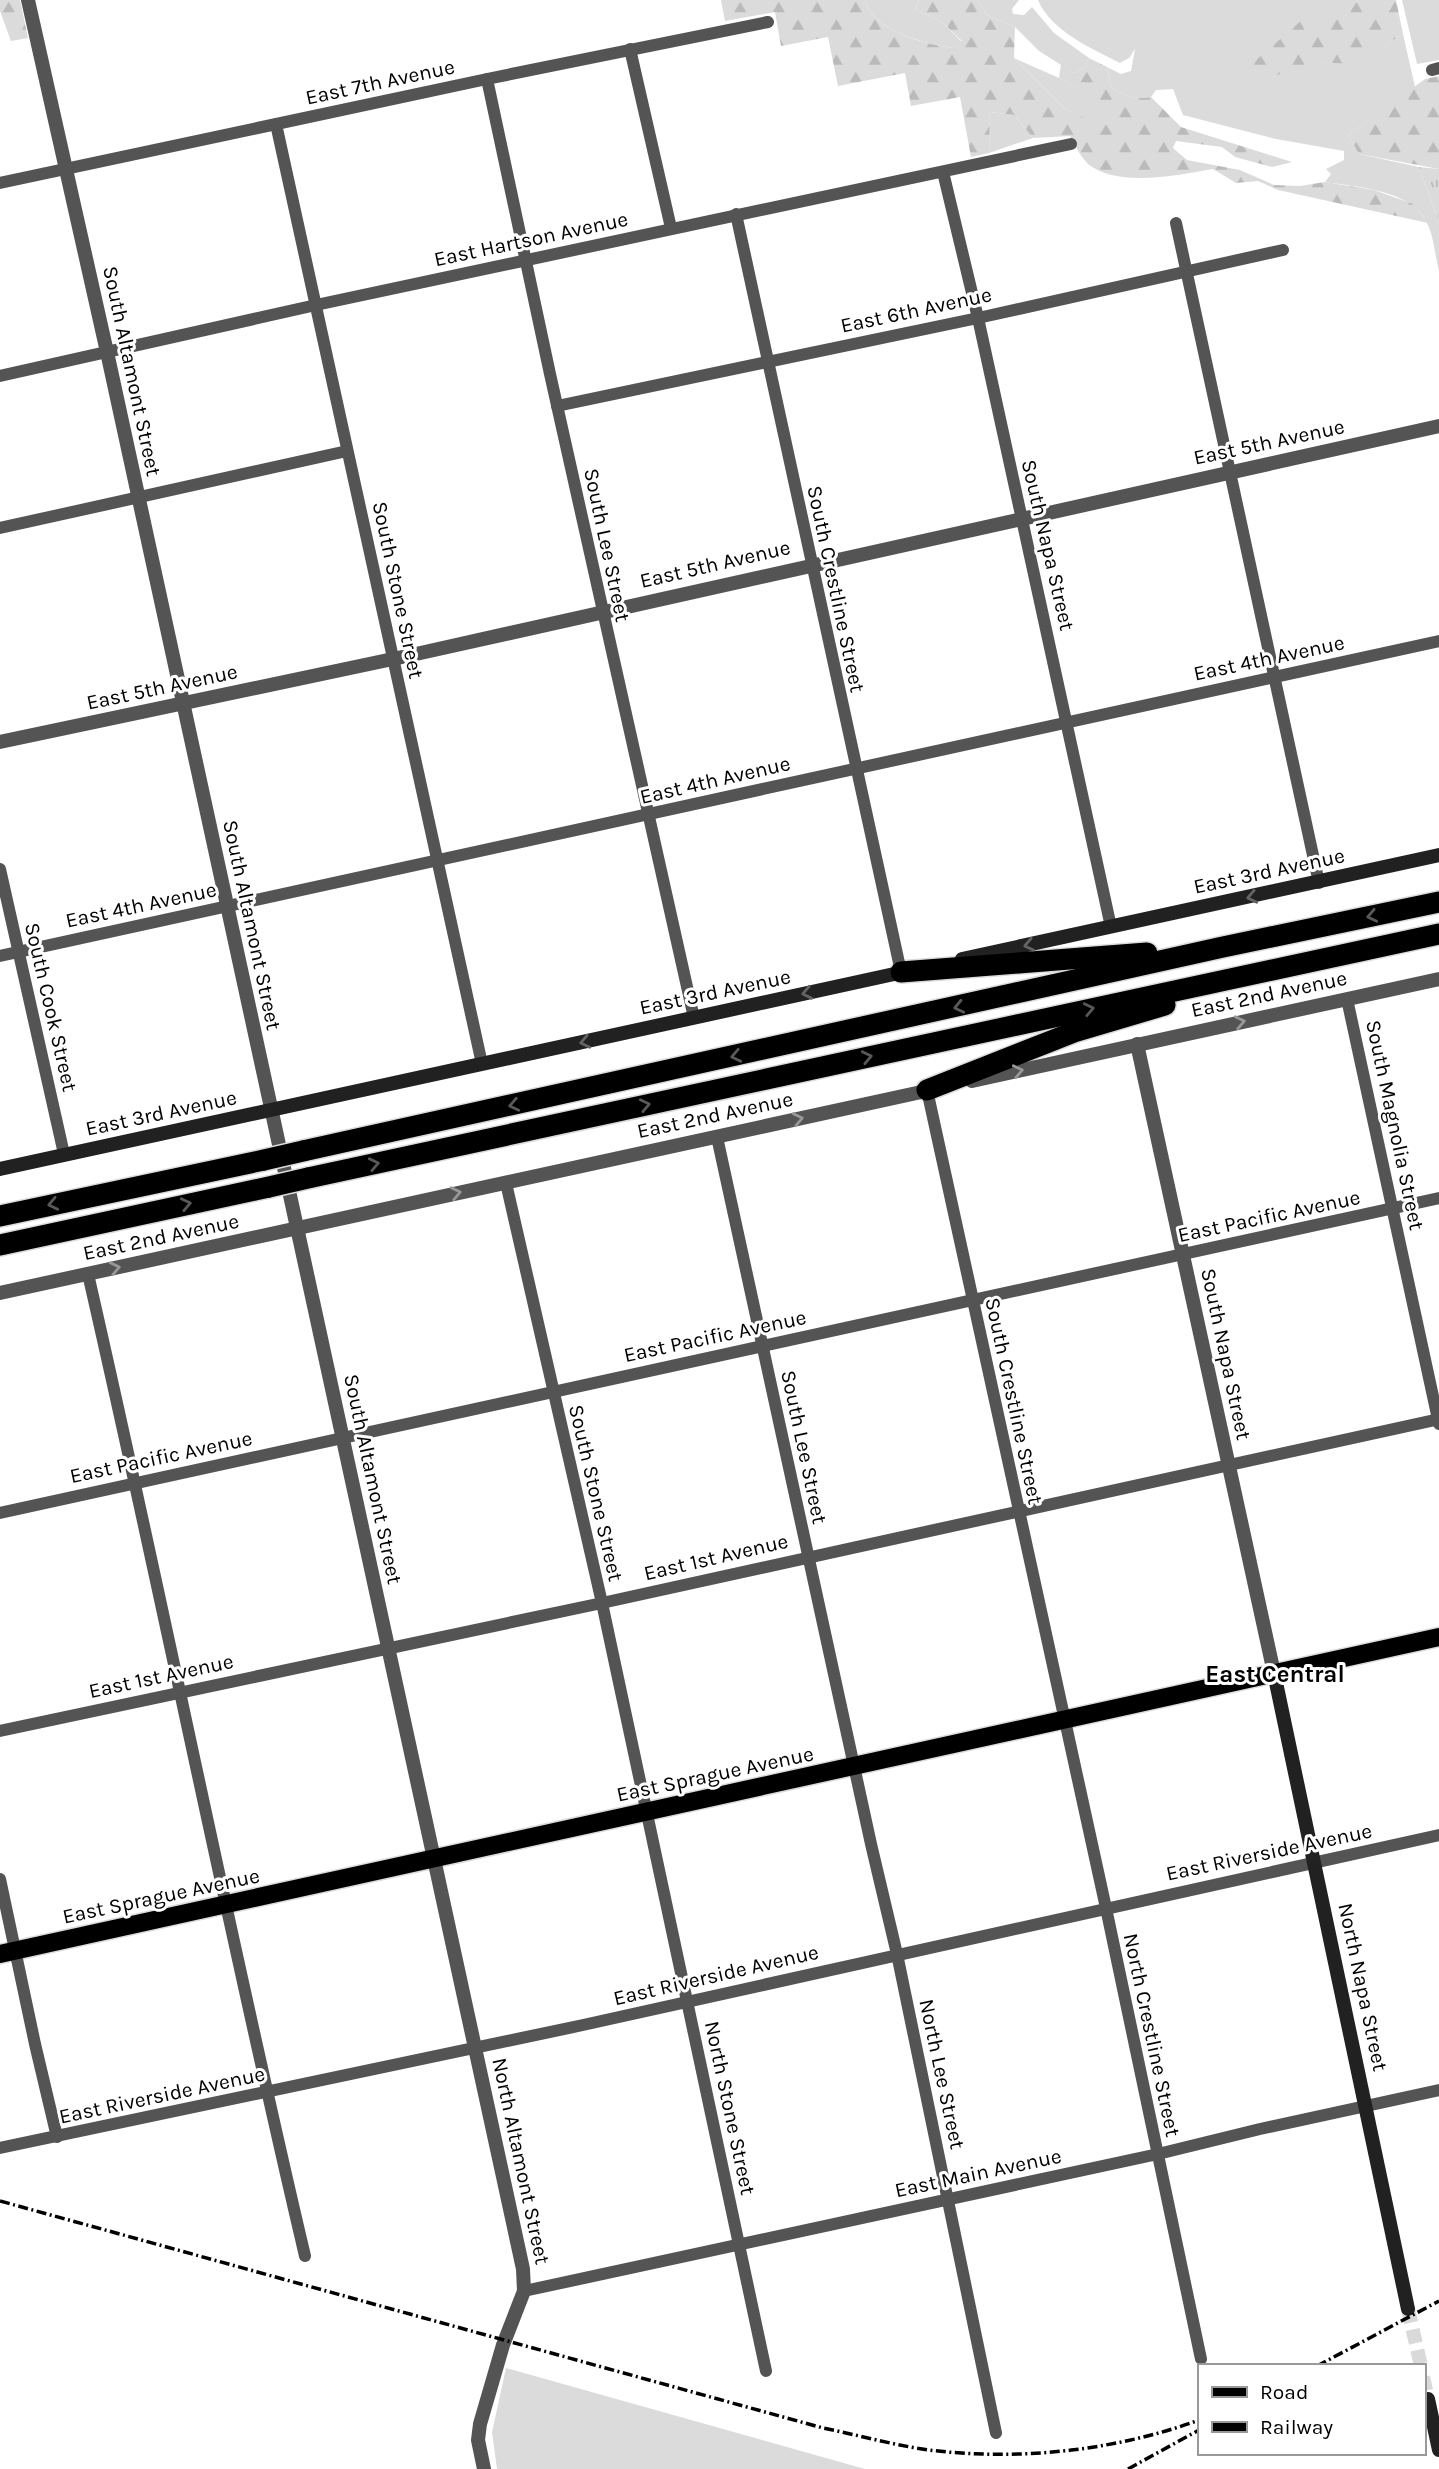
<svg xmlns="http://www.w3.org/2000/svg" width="1439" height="2469" viewBox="0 0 1439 2469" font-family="Karla,sans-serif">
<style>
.grass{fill:#dbdbdb}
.forest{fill:url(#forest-firs)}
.park{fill:url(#park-tufts)}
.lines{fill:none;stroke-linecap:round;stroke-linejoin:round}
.secondary-tunnel{stroke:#d9d9d9;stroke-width:14;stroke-dasharray:14 7;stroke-linecap:butt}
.primary-casing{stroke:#dbdbdb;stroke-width:21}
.motorway-casing{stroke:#dbdbdb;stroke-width:24}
.minor{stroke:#545454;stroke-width:12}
.tertiary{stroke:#545454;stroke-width:14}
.secondary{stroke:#212121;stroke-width:14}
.primary{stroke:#000;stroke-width:18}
.motorway{stroke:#000;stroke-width:21}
.rail{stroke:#000;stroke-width:3.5;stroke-dasharray:10 3.5 2 3.5;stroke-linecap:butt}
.motorway-bridge-casing{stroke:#dbdbdb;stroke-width:24;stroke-linecap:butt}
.motorway-bridge{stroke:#000;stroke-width:21}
.oneway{stroke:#646464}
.oneway2{stroke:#595959}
.oneway3{stroke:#989898}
.labels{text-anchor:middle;stroke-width:6;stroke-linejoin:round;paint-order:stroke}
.street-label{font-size:21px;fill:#000;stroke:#fff}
.quarter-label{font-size:24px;font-weight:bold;fill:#000;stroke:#fff}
</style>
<defs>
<pattern id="forest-firs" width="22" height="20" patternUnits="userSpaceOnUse" patternTransform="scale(1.75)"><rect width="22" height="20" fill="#dbdbdb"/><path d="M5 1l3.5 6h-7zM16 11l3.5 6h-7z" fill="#bababa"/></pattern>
<pattern id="park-tufts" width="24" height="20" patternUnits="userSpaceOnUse" patternTransform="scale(1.75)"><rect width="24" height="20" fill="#dbdbdb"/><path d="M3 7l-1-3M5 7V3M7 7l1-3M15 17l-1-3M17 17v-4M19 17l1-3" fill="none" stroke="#bababa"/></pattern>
</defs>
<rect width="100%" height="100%" fill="#fff"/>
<g class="grass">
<path d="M865,0H919L915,9L942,22L962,42L954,48C932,46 887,33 873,15C869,11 867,5 865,0Z"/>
<path d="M978,0H1019L1012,9L1013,14L1024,15L1032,7L1054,33L1089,58L1085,67L1074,73L1039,51L1015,27L987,15Z"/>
<path d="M1038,0H1358L1342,20L1253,88L1282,73L1318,62L1355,63L1403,34L1415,87L1348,135L1359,154L1419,167L1439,222V271C1435,256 1434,237 1427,223C1412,190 1357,187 1325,182L1331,174L1326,169L1344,160V151L1276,139L1183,115L1173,89L1156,90L1151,97C1134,100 1125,97 1111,87L1107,67L1121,74L1131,71L1135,49L1129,58L1120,63C1091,48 1051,31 1038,0Z"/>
<path d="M1402,0H1439V60L1417,64Z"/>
<path d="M1014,58L1059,78L1116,110L1114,122L1095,124L1064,108Z"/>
<path d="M990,112L1014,115L1033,138L989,153Z"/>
<path d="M506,2368L865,2469H497L492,2432Z"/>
</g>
<g class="forest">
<path d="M0,0H20L28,38L11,41L0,11Z"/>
<path d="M721,0H865C867,5 869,11 873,15C887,33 931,46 954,48L962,41L942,22L915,9L919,0H978L987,15L1015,27L1014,58L1064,108L1095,123L1114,122L1115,110L1059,78L1061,64L1074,73L1085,67L1089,58L1107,67L1111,87C1125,97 1134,100 1151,97L1181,127L1292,162L1272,167L1235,157L1222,147L1176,141L1173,148L1187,160L1240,170L1274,185L1300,186L1325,182L1374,190L1413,204L1428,223L1278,190L1258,181L1236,183L1213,169C1179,175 1117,188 1088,164C1080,156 1075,145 1070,136L1033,138L1014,115L990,112L989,153L971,157L960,97L911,106L905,73L838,86L828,37L781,46L775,12L725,21Z"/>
<path d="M1358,0H1396L1403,34L1354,64L1318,62L1313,80L1282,73L1253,89L1254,62L1302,20H1342Z"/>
<path d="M1439,76V169L1359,154L1348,135L1425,79Z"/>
</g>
<path class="park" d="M1419,167L1439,169V222Z"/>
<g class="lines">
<g class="secondary-tunnel">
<path d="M1408,2309L1421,2366"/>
<path d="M1423,2377L1428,2399"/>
</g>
<g class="primary-casing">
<path id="primary" d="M0,1954L1439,1637"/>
</g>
<g class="motorway-casing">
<g id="motorway">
<path d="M901,972L1147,953"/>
<path d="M927,1090L1074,1032L1165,1005"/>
<path d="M303,1151L1223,947L1439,902"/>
<path d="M308,1178L1439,934"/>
<path d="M0,1216L264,1160"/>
<path d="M0,1245L269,1187"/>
</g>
</g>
<g class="minor">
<path d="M630,49L671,228"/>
<path d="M1432,70L1439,68"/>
<path d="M487,79L550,374L694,1018"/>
<path d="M276,124L482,1064"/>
<path d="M943,172L978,318L1111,927"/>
<path d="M0,183L487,79L768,22"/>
<path d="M736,214L901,972"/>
<path d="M1176,223L1319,883"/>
<path d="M0,376L316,305L1071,144"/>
<path d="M557,406L978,318L1283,250"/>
<path d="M0,528L347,451"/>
<path d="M0,869L64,1154"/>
<path d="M0,956L1439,641"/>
<path d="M1347,999L1439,1424"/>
<path d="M927,1090L1106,1908L1201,2359"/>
<path d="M717,1137L871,1844L897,1954L996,2433"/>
<path d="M506,1183L602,1603L766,2371"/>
<path d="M88,1274C163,1601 228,1930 305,2256"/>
<path d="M0,1513L1439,1198"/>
<path d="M0,1731L602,1603L1439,1419"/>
<path d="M0,1879L35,2044L57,2137"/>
<path d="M0,2148L583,2025L1439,1835"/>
<path d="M524,2291L1158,2154L1260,2129L1439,2090"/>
</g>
<g class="tertiary">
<path d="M28,0L107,352L523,2269L524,2291L503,2345L480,2424L478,2440L484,2469"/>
<path d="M0,742L407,656L1439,426"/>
<path d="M1137,1044L1274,1673"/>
<path d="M972,1081L1439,979"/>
<path d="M0,1293L935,1089"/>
</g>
<g class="secondary">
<path d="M962,959L1439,855"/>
<path d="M0,1169L908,971"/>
<path d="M1274,1673L1408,2309"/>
<path d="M1428,2399L1439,2450"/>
</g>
<use href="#primary" class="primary"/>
<use href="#motorway" class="motorway"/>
<g class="rail">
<path d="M0,2201L823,2428C858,2435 893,2445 929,2450C1017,2461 1115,2451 1199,2420"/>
<path d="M1317,2366L1439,2301"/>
<path d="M1128,2469L1199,2430"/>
</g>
<g class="motorway-bridge-casing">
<g id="motorway-bridge">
<path d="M264,1160L303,1151"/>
<path d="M269,1187L308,1178"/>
</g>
</g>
<use href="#motorway-bridge" class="motorway-bridge"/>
</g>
<defs><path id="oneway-chevron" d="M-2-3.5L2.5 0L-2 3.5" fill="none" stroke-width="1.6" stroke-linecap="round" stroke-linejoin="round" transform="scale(1.75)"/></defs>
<g class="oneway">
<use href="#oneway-chevron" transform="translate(1252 897) rotate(168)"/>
<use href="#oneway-chevron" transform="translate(1029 945) rotate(168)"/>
<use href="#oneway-chevron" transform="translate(807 993) rotate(168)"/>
<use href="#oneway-chevron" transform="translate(585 1042) rotate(168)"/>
</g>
<g class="oneway2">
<use href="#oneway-chevron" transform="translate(1372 916) rotate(168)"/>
<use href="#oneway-chevron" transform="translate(959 1007) rotate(167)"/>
<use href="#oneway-chevron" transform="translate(1089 1009) rotate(-12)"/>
<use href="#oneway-chevron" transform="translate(736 1056) rotate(168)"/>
<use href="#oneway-chevron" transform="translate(867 1057) rotate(-12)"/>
<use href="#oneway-chevron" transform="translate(514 1105) rotate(168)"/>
<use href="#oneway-chevron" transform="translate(645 1105) rotate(-12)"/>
<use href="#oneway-chevron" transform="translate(374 1164) rotate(-12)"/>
<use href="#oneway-chevron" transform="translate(53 1204) rotate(168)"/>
<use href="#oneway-chevron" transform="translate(186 1204) rotate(-12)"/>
</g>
<g class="oneway3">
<use href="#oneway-chevron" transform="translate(1240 1022) rotate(-12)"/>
<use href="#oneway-chevron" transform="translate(1018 1071) rotate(-12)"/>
<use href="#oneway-chevron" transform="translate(798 1119) rotate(-12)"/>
<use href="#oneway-chevron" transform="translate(456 1193) rotate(-12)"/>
<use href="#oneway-chevron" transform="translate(115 1268) rotate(-12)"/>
</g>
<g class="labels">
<g class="street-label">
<text transform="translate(380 82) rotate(-12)" y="7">East 7th Avenue</text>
<text transform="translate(531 239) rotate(-12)" y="7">East Hartson Avenue</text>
<text transform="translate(916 310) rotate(-12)" y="7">East 6th Avenue</text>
<text transform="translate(132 371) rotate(78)" y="7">South Altamont Street</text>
<text transform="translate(1269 442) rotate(-12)" y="7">East 5th Avenue</text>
<text transform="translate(607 545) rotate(78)" y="7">South Lee Street</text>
<text transform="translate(1048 545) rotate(77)" y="7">South Napa Street</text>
<text transform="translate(715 564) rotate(-13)" y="7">East 5th Avenue</text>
<text transform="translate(836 589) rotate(78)" y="7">South Crestline Street</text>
<text transform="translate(398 590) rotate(78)" y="7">South Stone Street</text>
<text transform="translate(1269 658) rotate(-12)" y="7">East 4th Avenue</text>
<text transform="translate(162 687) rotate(-12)" y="7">East 5th Avenue</text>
<text transform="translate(715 780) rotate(-13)" y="7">East 4th Avenue</text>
<text transform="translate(1269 871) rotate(-12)" y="7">East 3rd Avenue</text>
<text transform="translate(141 905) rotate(-12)" y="7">East 4th Avenue</text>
<text transform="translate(252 925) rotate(78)" y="7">South Altamont Street</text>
<text transform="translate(715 992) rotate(-12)" y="7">East 3rd Avenue</text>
<text transform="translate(1269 994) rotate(-12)" y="7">East 2nd Avenue</text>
<text transform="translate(51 1007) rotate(77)" y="7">South Cook Street</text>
<text transform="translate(161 1113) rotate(-12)" y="7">East 3rd Avenue</text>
<text transform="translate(715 1115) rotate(-12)" y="7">East 2nd Avenue</text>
<text transform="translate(1395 1125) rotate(78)" y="7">South Magnolia Street</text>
<text transform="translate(1269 1216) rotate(-12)" y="7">East Pacific Avenue</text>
<text transform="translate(161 1237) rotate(-12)" y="7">East 2nd Avenue</text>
<text transform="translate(715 1336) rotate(-12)" y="7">East Pacific Avenue</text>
<text transform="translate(1226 1354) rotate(78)" y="7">South Napa Street</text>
<text transform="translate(1014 1401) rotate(78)" y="7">South Crestline Street</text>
<text transform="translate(804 1447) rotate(78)" y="7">South Lee Street</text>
<text transform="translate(161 1457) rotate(-12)" y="7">East Pacific Avenue</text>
<text transform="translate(373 1479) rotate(78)" y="7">South Altamont Street</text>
<text transform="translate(596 1493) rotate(77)" y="7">South Stone Street</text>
<text transform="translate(716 1557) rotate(-13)" y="7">East 1st Avenue</text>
<text transform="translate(161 1676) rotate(-12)" y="7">East 1st Avenue</text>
<text transform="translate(715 1774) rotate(-12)" y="7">East Sprague Avenue</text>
<text transform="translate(1269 1852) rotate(-12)" y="7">East Riverside Avenue</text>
<text transform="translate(161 1896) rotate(-12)" y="7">East Sprague Avenue</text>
<text transform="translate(716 1975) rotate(-13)" y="7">East Riverside Avenue</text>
<text transform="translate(1363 1987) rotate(78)" y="7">North Napa Street</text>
<text transform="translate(1152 2035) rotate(78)" y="7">North Crestline Street</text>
<text transform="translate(942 2074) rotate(78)" y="7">North Lee Street</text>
<text transform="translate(162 2095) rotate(-12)" y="7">East Riverside Avenue</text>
<text transform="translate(730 2108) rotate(78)" y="7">North Stone Street</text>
<text transform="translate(521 2161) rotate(78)" y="7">North Altamont Street</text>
<text transform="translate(978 2173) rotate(-12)" y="7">East Main Avenue</text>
</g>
<g class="quarter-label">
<text x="1275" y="1682">East Central</text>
</g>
</g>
<rect x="1198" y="2364" width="228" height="91" fill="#ffffff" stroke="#999999" stroke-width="2"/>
<rect x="1212" y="2387" width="35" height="10" fill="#000000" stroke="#999999" stroke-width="2"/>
<text x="1260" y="2399" font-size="21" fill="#000000">Road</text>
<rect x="1212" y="2422" width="35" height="10" fill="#000000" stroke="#999999" stroke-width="2"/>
<text x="1260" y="2434" font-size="21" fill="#000000">Railway</text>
</svg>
